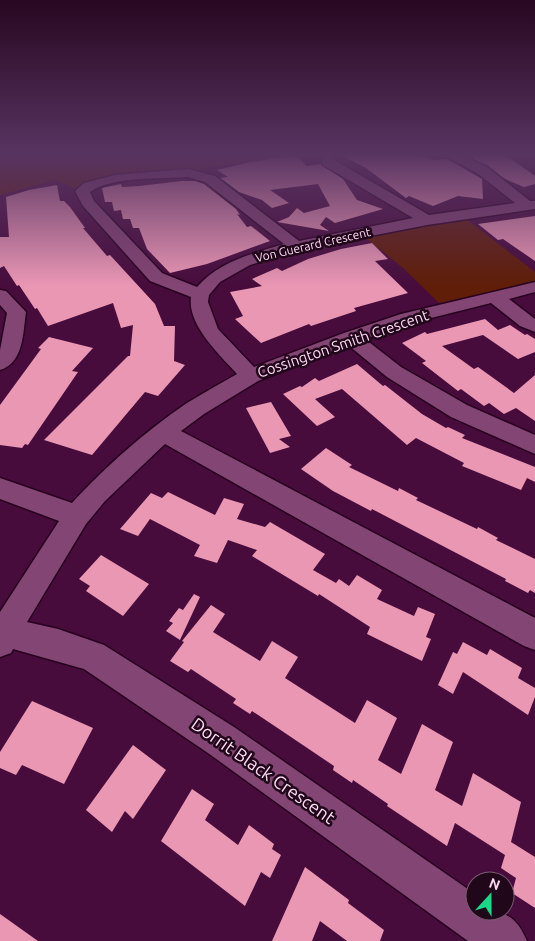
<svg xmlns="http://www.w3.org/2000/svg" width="535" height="941" viewBox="0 0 535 941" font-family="Ubuntu,sans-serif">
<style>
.green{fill:#601e08}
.building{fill:#ea97b4}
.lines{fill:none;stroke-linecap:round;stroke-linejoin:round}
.minor-casing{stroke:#27001f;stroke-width:3}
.minor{fill:#834573;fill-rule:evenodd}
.labels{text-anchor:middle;stroke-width:5;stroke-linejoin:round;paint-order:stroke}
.far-street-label{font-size:12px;fill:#fed9f3;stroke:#20071a}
.street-label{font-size:15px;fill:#fed9f3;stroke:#20071a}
.near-street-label{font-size:18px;fill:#fed9f3;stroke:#20071a}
</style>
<rect width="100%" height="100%" fill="#470c3c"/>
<g class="green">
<path d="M0,154H303L205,168L199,173L104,180L82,191L55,180L0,195Z"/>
<path d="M465,218L535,272V283L439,303L402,267L362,235Z"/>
</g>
<g class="building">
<path d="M339,154H419L432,160L447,159L482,179L483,199L458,196L433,206L409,196L406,198L366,168Z"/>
<path d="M489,154H504L535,176V184L524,187L503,178L488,166L469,157Z"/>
<path d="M297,155L306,166L321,164L343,179L357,200L383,209L335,223L326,217L320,225L329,231L277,222L289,217L297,208L304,213L330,206L318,184L270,190L289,203L272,208L262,200L239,192L220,178L228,177L217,170L250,162Z"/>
<path d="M182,181H195L204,184L236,209L240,215L237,214L247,227L251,226L270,241L207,264L170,273L147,249L139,228H133L130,219H123L121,210L114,211L112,202H105L102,188L121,184L122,187L139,186Z"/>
<path d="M57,185L60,201H64L70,207L85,228H83L107,256L110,255L155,304L164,326H175L174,361L185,365L158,396L145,392L92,455L44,440L128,356H130L133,325L121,328L113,303L48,326L37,308L35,309L19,285L17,286L4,266L0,268V237H9L6,197L29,190Z"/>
<path d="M535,216V261L503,239L498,240L478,224Z"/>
<path d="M372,243L388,259L375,261L408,293L354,308L356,311L311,326L309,324L261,343L235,319L243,316L230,292L262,286L252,279L277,268L282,271L308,259L341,249Z"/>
<path d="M485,319L498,330L510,325L525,335L527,334L535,339V352L518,359L483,335L442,346L474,369L478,367L514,393L535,375V421L516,408L504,414L489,403L484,406L461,389L458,391L422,363L426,361L402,343L425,332L427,334Z"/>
<path d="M49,337L93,348L72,371L78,372L28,445L25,444L22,448L0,445V405L41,349L38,348Z"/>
<path d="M357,364L383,386L385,385L422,414L446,428L448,427L465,435L462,438L535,467V482L527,478L521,490L462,466L464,463L416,438L407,445L342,389L315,399L335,417L317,426L283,394L300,386L302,387L315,378L319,381Z"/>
<path d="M271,402L291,436L279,439L290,447L270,453L246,408Z"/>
<path d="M326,448L352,465L349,467L398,491L399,488L418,498L416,500L477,529L478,527L498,538L496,540L535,559V593L530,590L528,593L505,581L506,579L372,509L371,511L333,491L301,469Z"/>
<path d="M168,492L215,515L224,498L244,504L237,519L265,527L270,522L325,554L313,570L336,583L339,579L349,586L357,575L382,590L377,599L414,616L418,607L435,614L426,637L431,639L422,661L367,634L370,627L319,594L318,596L252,556L257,550L228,540L217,563L194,556L200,545L150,519L138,536L120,529L151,493L162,498Z"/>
<path d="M101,555L149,584L123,616L86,591L90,586L79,579Z"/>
<path d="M194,594L200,597L180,640L166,631L173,623L169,621L179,608L183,610Z"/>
<path d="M211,605L225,614L213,632L260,661L272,641L298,657L285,678L355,723L367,700L397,718L378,760L401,774L422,724L453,742L435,790L462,806L473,773L521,802L511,842L535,857V908L512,893L516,878L501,868L505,855L455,823L447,846L387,806L388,804L353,780L352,783L333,770L334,766L285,733L252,711L250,714L233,703L236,699L191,669L188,672L170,661L184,642L182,641Z"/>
<path d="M463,642L487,655L490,649L522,668L518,678L535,688V697L528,715L463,672L453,694L438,685L453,652L457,654Z"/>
<path d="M32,701L93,728L64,784L22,765L16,775L0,768V752Z"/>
<path d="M133,745L166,770L133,819L125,811L112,832L86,810Z"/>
<path d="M192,789L214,804L205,820L238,845L249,825L274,844L272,849L281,855L270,878L261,872L245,906L161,841Z"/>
<path d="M305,867L349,900L348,903L384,930L380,941H347L320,921L312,941H272Z"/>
<path d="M0,914L38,941H0Z"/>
</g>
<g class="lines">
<g class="minor-casing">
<g id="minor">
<path d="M324,154H337L334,160L429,215L515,203L477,173L442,154H459L487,167L530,201H535V209L427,225L299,250L250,265L220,282L209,295L208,302L218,329L254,367L344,333L401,314L535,282V292L509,299L535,319V332L520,326L491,303L415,322L365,339L401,367L467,405L535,435V454L451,417L387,377L348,345L258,381L204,414L181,431L535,618V650L524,646L165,444L105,501L86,524L27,622L58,629L104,645L234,727L475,894V911C503,911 515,913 527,941H468L208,753L84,669L13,649L11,653L0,657V612L59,521L0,499V478L72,503C105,467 147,430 187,403C203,393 220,384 237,374C220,355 187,325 191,297L150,281L83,206L75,191L84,183L115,175L188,169L215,176L299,241L413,218L323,165L322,162ZM188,177L205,182L284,244C251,254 220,261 197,287L162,273L94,201L90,192C112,176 161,179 188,177Z"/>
<path d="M0,290L6,291L26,312C23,332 24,363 0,370V350L7,313L0,305Z"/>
</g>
</g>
<use href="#minor" class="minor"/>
</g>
<linearGradient id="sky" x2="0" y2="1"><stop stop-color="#270721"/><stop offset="0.54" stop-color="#583461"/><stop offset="1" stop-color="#583461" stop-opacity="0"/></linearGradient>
<rect width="535" height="286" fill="url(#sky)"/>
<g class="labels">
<g class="far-street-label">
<text transform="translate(313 245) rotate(-13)" y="4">Von Guerard Crescent</text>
</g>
<g class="street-label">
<text transform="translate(343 344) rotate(-19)" y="5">Cossington Smith Crescent</text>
</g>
<g class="near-street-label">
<text transform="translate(263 771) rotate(35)" y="6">Dorrit Black Crescent</text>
</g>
</g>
<g transform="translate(490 896) rotate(21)"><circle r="24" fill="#20071a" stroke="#795b71"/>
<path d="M0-4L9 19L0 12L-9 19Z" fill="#1ad988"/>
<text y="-8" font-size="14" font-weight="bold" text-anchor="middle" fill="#fed9f3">N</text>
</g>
</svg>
